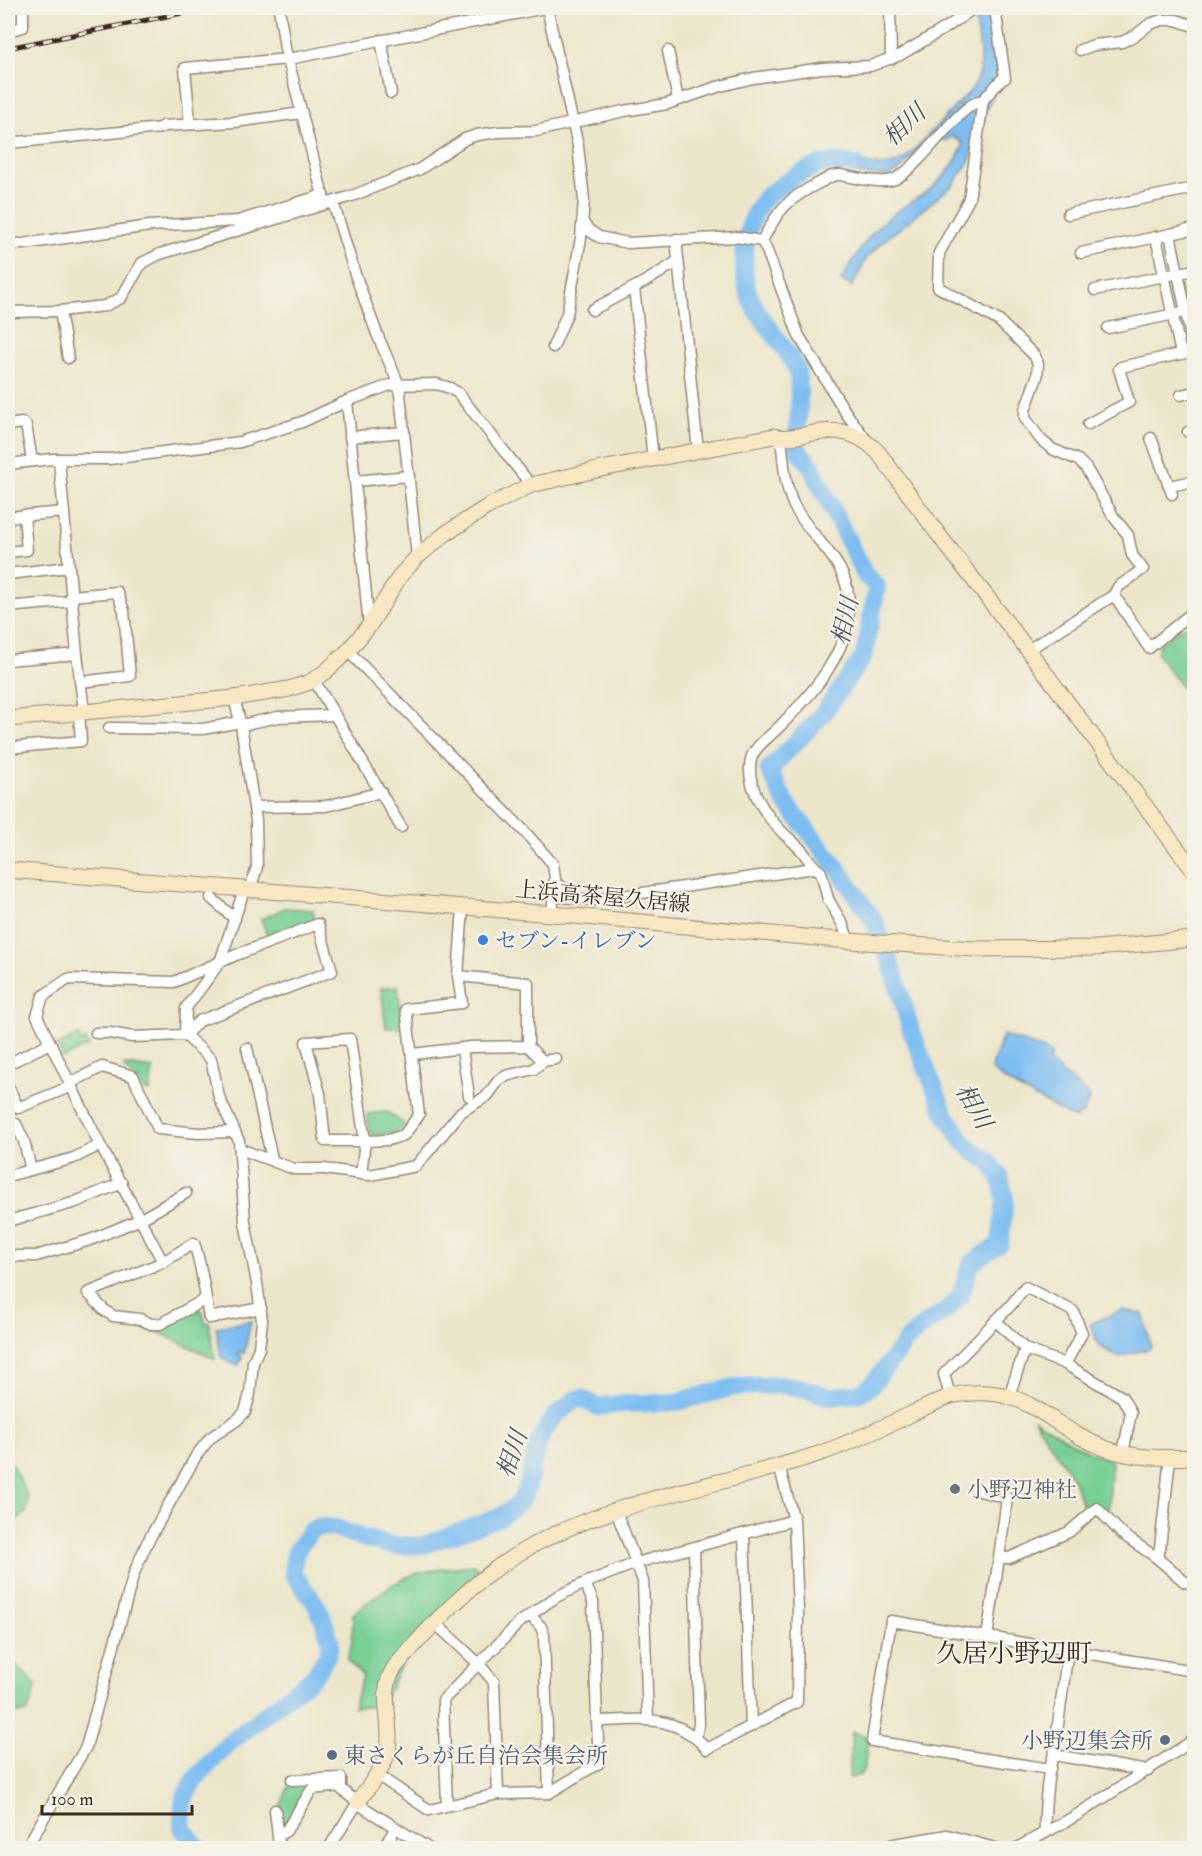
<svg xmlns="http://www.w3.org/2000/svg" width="1202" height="1856" viewBox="0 0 1202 1856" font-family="'IM FELL Double Pica','Noto Serif JP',serif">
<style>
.green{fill:#78d095;stroke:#5a7d5a;stroke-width:1.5}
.water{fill:#7dbef2;stroke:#5c7488;stroke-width:1.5}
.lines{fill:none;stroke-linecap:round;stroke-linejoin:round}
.river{stroke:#7dbef2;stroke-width:18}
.street-casing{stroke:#948874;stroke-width:13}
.secondary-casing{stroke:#948874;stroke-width:17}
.street{stroke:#fff;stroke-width:10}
.secondary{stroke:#f7e8c3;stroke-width:15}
.rail-casing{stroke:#3b2a1e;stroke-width:5}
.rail{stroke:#f7f3e8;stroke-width:3;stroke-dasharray:9;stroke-linecap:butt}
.shop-dot{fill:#3f7fe0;stroke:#f7f3e8;stroke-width:2}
.worship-dot{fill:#6b7280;stroke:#f7f3e8;stroke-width:2}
.service-dot{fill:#5c6f8a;stroke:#f7f3e8;stroke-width:2}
.labels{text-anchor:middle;stroke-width:4.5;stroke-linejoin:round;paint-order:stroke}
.street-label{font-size:22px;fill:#3b2a1e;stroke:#f7f3e8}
.shop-label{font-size:22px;fill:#366cbe;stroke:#f7f3e8;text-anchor:start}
.worship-label{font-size:22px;fill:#5b616d;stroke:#f7f3e8;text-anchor:start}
.service-label{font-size:22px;fill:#4e5e75;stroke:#f7f3e8;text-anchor:end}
.water-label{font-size:24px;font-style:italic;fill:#4f565e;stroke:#f7f3e8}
.quarter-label{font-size:26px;fill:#3b2a1e;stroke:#f7f3e8}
</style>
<rect width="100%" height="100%" fill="#f7f3e8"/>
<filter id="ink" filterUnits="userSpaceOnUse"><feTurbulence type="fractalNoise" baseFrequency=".0167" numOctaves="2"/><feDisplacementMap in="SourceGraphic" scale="12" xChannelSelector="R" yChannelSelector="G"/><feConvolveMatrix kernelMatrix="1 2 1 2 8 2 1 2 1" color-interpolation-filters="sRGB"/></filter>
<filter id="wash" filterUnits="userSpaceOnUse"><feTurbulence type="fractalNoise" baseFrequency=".008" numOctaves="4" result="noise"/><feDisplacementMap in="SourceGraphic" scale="24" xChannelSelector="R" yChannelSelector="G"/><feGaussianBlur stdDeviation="1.35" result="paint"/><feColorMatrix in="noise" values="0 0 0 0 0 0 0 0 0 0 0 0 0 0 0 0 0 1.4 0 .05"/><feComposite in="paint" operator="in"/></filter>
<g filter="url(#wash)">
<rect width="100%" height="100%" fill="#ece6ca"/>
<g class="green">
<path d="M1184,626L1194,638V676L1187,692L1185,691L1157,654L1159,645Z"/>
<path d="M285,908L313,910L315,920L268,938L261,919Z"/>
<path d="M398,986L403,1028H386L381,988Z"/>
<path d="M78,1035L81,1042L86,1040L89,1046L63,1058L57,1045Z"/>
<path d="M124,1065L153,1069L150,1092L145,1090L124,1068Z"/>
<path d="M388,1112L405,1125C398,1135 386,1135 374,1135L369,1131L367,1114Z"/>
<path d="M196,1308L203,1312L205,1323L209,1322L215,1359L149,1328Z"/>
<path d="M1034,1419L1082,1449L1112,1461L1108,1515L1085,1511L1072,1477Z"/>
<path d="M8,1457L29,1499L26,1513L8,1527Z"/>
<path d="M473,1565L481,1572L413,1640L381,1707H353L363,1676L347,1660L352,1643L353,1614C367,1602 395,1581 412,1575C431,1569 453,1567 473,1565Z"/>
<path d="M8,1657L37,1686L27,1713H8Z"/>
<path d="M852,1731L869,1739L864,1769L860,1775L849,1779Z"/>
<path d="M290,1783L310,1784L284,1826L281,1827L279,1809Z"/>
</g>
<g class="water">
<path d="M973,8H992L1001,75L988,106L969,162L953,185L880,244L867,258L852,286L841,281C852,261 863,243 878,227C903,202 933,196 953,164C958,157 962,151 963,143L952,136L947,140L932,139L897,172L887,176L865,175L833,167L795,173C809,169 826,162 841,161C869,157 880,178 909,155L973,88C987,64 977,33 973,8Z"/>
<path d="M1003,1035L1045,1050L1051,1054L1049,1061L1090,1097L1082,1115L1079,1114L1075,1119L1009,1083L991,1070Z"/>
<path d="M1123,1310L1143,1314L1151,1348L1118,1357L1099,1346L1090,1324Z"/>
<path d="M249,1321L251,1322L244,1353L240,1352L238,1354L242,1357L238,1366L221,1357L216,1327Z"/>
</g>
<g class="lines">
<path class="river" d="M199,1848L182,1828L183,1803L186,1794L196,1778L228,1744L314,1676L326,1658L330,1647V1640L323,1619L317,1606L294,1575L293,1565L296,1552L310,1531L318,1527L336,1528L362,1538L394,1546L424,1545L500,1517L520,1502L527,1488L537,1446L544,1431L555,1416L576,1399L581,1398L598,1407L621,1404L677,1402L734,1387L784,1385L802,1388L830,1397L860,1393L871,1386L908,1339L925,1324L946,1311L960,1297L971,1264L980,1257L1000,1244L1005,1198L999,1175L987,1160L972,1151L961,1139L944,1112L911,1030L894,973L874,921L838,869L786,803L769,770L822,715L864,656L877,586L865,575L811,466L796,447C798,430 802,381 795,366C781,337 752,316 746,284C741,256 746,219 766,197C772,191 781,186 788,181C812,165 828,159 856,165"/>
</g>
</g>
<g filter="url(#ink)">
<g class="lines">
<g class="street-casing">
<g id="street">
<path d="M279,8L285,48L324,200"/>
<path d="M547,8L578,146L584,200L581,238L567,314L553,347"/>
<path d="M890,8L891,59"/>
<path d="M995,8L1005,78L1001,80L983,100L969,199L939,253L938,287L999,321L1035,356L1038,364L1037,377L1025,410V418L1041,440L1052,449L1078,460L1086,468L1113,516L1128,535L1132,555L1143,569L1118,587L1114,595"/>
<path d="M8,31L23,27V8"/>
<path d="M381,40L391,93"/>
<path d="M1080,50L1094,45L1122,42L1136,35L1150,24L1162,20H1176L1194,26"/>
<path d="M668,51L678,100"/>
<path d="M190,124L185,68L289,59L545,8"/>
<path d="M8,143L161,128L163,126L234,122L302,113"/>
<path d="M333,202L355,274L377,334L399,385L417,557"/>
<path d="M1068,214L1194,188"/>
<path d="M583,223L590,231L599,237L628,243L736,237L762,241"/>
<path d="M1170,234L1194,351"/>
<path d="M1156,237L1181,354"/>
<path d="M676,239L698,451"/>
<path d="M762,241C778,210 787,199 819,183C826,180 831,174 840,175C854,177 881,185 895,179C922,166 958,104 983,100"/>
<path d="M762,241L767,251L799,336L846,413L867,441"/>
<path d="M8,244H23L150,226L238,221L323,195"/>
<path d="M1081,253L1194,229"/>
<path d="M634,288L653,459"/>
<path d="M1095,290L1194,270"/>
<path d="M592,310L648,280L678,261"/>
<path d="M60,311L68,358"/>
<path d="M8,312L60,311L105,306L121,298L142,263L160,254L352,196L420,169L465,139L477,135L498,132L536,131L624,111L667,104L717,87L753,78L822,68L870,66L900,55L947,27L974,8"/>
<path d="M1108,328L1194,310"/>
<path d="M1181,395L1194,392"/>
<path d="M347,401L369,626"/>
<path d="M1088,424L1129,402L1119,369L1121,367L1194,351"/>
<path d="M8,425L22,423L26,425L32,461"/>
<path d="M1188,432L1194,431"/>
<path d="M350,437L404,432"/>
<path d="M1151,438L1172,494"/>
<path d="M781,439C784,461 784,485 794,506C814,543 850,561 849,607C849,653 811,695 780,726C771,736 757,744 752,756C743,783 765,815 783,833C790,839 797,845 803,852C809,860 812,866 821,872L828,899L843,925L849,941"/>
<path d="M59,460L77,654L84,712"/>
<path d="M8,464L52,459H110L240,442L302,422L347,401L390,385L437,384L450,388L458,393L531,485"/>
<path d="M355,481L409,476"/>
<path d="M1169,486L1194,481"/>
<path d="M8,517L64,512"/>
<path d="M8,552L27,550L24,515"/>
<path d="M8,574L69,567"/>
<path d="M71,596L117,592L124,611L130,676L80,682"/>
<path d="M8,607L72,601"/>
<path d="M1028,650L1114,595L1149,648L1194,611"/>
<path d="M348,651L525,832L553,864L555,879L552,914"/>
<path d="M8,660L77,654"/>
<path d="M314,680L401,827"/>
<path d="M234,698L241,725L256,820L257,867L250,890"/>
<path d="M241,725L278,717L335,715"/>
<path d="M109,728L203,729L240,722"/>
<path d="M8,748L81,741L79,712"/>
<path d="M254,807L326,806L381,792"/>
<path d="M561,886V897L594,900L814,868"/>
<path d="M211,898L235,919"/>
<path d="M458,976L528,983V1046"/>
<path d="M185,1035L186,1008L220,962L244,890"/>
<path d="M247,1048L272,1159"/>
<path d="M462,1049L469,1096"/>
<path d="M413,1054L471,1047L528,1046L543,1061"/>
<path d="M8,1064L50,1043"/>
<path d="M70,1083L102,1067L133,1076L158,1129L198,1133L234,1132"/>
<path d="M8,1086L18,1108L72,1086"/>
<path d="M8,1128L16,1124L24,1141L31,1170"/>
<path d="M240,1149L294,1169H324L370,1175L416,1166L461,1112L487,1096L499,1080L506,1076L534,1069L543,1061L556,1059"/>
<path d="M361,1174L365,1141H325L320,1094L306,1042L350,1039L365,1141L388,1140L404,1135L419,1115L406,1009L462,1003L458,976L463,907"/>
<path d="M8,1176L74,1158L100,1145"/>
<path d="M8,1221L73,1203L122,1183"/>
<path d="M8,1256H36L90,1240L141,1219L186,1193"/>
<path d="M163,1262L100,1145L37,1016L43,996L68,979L174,982L236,955L318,924L332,971L199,1021L185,1035"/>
<path d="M206,1299L160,1324H151L140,1319L113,1316L104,1310L88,1293L163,1262L194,1243C202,1267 205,1293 209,1318L261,1308"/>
<path d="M996,1321L1025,1349L1065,1364"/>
<path d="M950,1396L944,1374L1011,1305L1025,1287L1073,1311L1082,1333L1065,1364L1122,1397L1131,1413L1123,1453"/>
<path d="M1009,1396L1025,1349"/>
<path d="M1170,1458L1160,1548L1157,1558L1185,1582L1194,1583"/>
<path d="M779,1466L794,1520L798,1610L797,1702L707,1749C675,1713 641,1720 597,1721L593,1602L585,1583L636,1563L794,1520"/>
<path d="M980,1491L1007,1498L999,1558"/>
<path d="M616,1511L643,1581L648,1720"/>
<path d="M744,1534L751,1726"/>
<path d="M694,1548L699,1724L696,1737"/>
<path d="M530,1615L541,1627L544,1635L549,1793"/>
<path d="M436,1624L478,1663L494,1682L498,1794"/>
<path d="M987,1637L999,1558H1009L1069,1532L1097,1508L1122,1534L1157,1558"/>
<path d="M1054,1755L1148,1771"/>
<path d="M1050,1769L872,1741L891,1621L1194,1671"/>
<path d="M376,1774L429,1810L498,1794L549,1793L599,1763L597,1721"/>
<path d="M292,1780L341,1778V1786"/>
<path d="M447,1805L443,1700L520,1622L556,1597L585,1583"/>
<path d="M275,1810L278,1836"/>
<path d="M1045,1833C1044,1819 1047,1767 1054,1755L1068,1649"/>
<path d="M26,1848L86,1747L134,1573L147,1543L196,1456L210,1438L237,1420L245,1412L250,1394L253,1362L259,1348L262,1321L257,1283L245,1222L239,1141L219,1097L211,1059L185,1035L132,1037L110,1033H96"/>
<path d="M279,1848L278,1836L286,1831L312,1789L341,1786V1789L363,1807L428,1848"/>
<path d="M329,1848L358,1802"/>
<path d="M383,1848L396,1828"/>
<path d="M872,1848L947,1835L995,1848"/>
<path d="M1017,1848L1072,1818L1194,1740"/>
</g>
</g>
<g class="secondary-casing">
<g id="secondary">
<path d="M8,719L234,698L289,689L310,682L325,672L348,651L369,626L400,576L417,557L445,534L487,507L531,485L601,469L774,436C782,439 789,437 798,436C832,429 851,426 878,452L938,534L1028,650L1194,871"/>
<path d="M8,870L552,914L849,941L976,949L1096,948L1194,939"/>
<path d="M358,1802C368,1787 384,1769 388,1750C393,1723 378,1693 394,1668C431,1625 472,1581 521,1552C612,1498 722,1487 821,1453C865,1438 907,1415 950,1396C1029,1380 1044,1426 1107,1449C1136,1459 1165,1458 1194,1457"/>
</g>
</g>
<use href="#street" class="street"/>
<use href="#secondary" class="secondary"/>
<g class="rail-casing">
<path id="rail" d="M8,48L207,8"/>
</g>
<use href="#rail" class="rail"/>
</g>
</g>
<circle class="shop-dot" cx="483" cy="940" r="6"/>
<circle class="worship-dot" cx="955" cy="1489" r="6"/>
<g class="service-dot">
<circle cx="1165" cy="1740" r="6"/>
<circle cx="332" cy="1755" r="6"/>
</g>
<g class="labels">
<g class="street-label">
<text transform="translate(603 896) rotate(5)" y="8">上浜高茶屋久居線</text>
</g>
<g class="shop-label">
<text x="495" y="948">セブン-イレブン</text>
</g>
<g class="worship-label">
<text x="967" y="1497">小野辺神社</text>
</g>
<g class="service-label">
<text x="1153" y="1748">小野辺集会所</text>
<text x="344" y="1763" text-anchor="start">東さくらが丘自治会集会所</text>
</g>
<g class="water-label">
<text transform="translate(904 125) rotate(-43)" y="8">相川</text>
<text transform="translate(845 621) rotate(-77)" y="8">相川</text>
<text transform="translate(974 1106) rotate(60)" y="8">相川</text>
<text transform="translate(512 1454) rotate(-71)" y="8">相川</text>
</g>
<g class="quarter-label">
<text x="1014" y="1662">久居小野辺町</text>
</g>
</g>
<rect width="1202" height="1856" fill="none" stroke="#f7f3e8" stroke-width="30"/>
<path d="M42 1805v9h150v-9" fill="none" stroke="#3b2a1e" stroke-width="3"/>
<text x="51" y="1805" font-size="18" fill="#3b2a1e" stroke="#f7f3e8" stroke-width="4.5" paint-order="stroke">100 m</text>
</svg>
